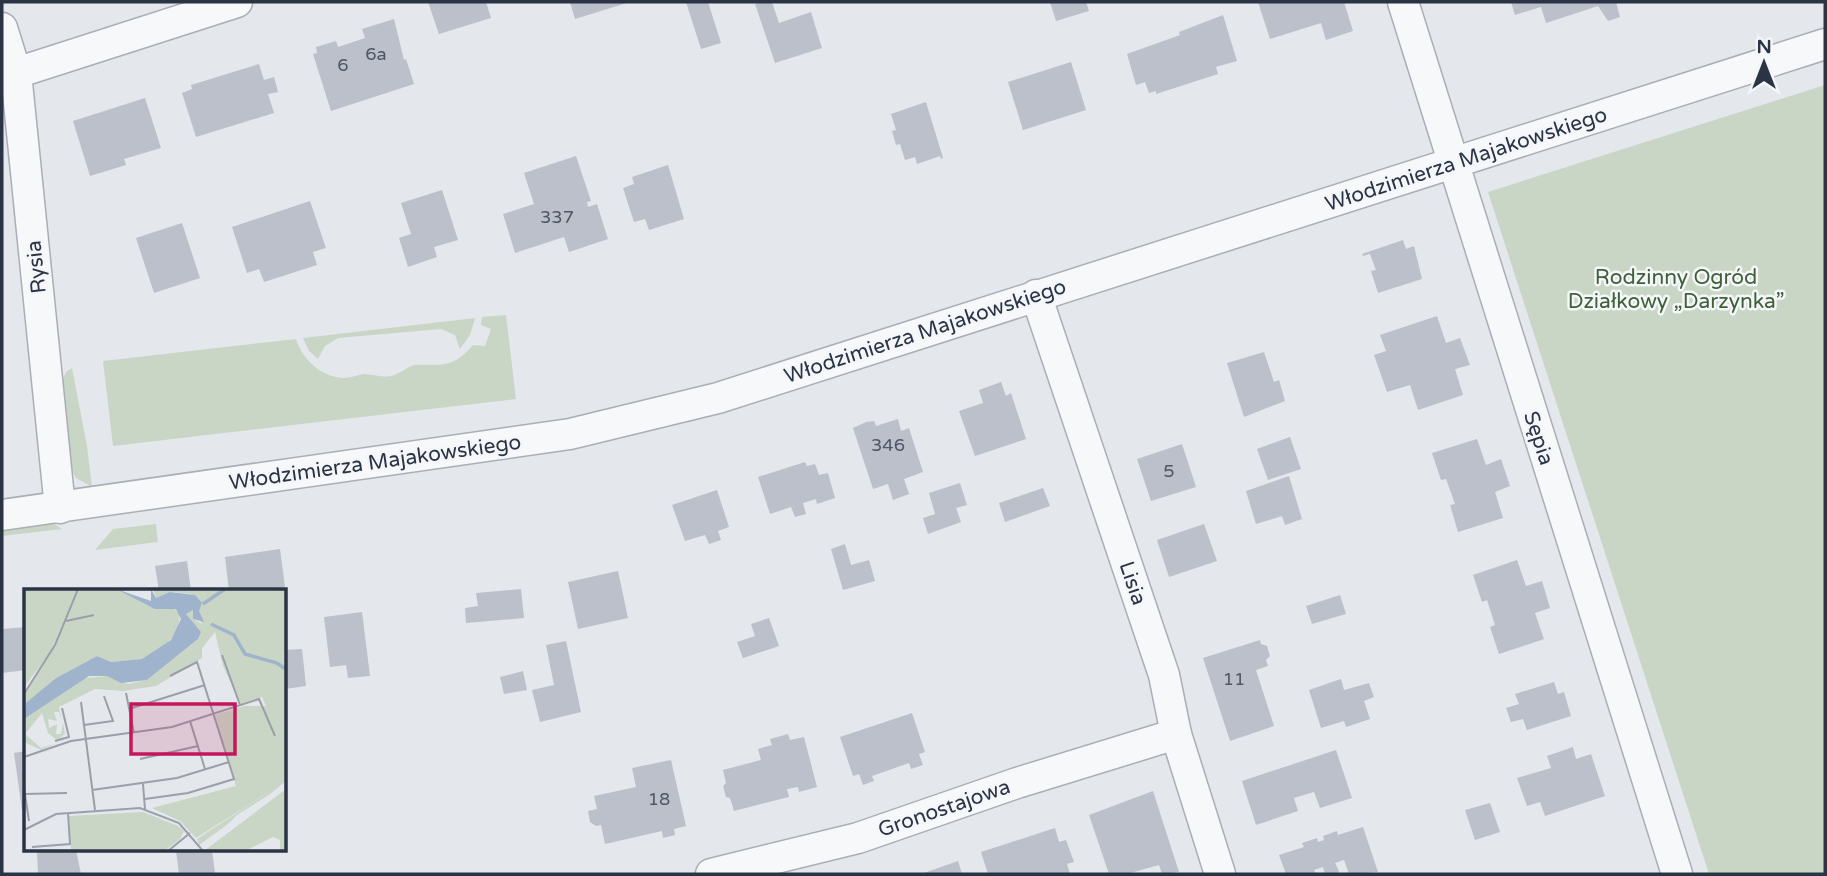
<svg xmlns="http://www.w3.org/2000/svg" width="1827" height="876" viewBox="0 0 1827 876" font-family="'Varela Round',sans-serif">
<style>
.green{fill:#c9d6c5}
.building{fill:#bbc0ca}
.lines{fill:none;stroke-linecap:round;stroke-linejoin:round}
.street-casing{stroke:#a9aeb7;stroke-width:33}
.street{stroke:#f7f8fa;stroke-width:30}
.labels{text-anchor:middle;stroke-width:5;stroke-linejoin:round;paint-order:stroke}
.number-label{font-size:18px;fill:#4f5766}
.street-label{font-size:21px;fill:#2b3445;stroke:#f4f6f9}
.park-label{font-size:21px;fill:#3f6138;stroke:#f4f6f9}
.inset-river{fill:none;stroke:#9fb4cc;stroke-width:3.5}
.inset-road{fill:none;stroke:#9a9fa9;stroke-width:2}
.view{fill:#c2185b;fill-opacity:0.15;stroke:#c2185b;stroke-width:3.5}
.inset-edge{fill:none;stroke:#2b3445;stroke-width:3.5}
</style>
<rect width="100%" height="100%" fill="#e4e7ec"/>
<g class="green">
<path d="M1825,85V874H1709L1488,192Z"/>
<path d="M506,315L516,399L113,446L103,361L296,339C302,359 321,377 343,378C350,378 357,375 364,374C373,374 382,378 391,376C400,374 408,366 415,365C444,364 452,369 473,345L485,346L491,329L481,325L482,317Z"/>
<path d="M475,318L470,335L460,349L455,335L441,329L338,338L325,346L318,359L309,351L303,338Z"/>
<path d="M72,368L87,446L92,487L76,478L68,464L61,383L66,372Z"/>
<path d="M51,522L62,529L2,536V528Z"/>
<path d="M156,524L158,542L95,550L113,529Z"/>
</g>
<g class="building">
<path d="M428,2H486L491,18L439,34Z"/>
<path d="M570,2H630L575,19Z"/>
<path d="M686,2H708L721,43L701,49Z"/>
<path d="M764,2H772L779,23L811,12L822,48L775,63L755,4Z"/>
<path d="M1050,2H1086L1089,11L1056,21Z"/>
<path d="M1258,2H1344L1353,31L1326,40L1321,23L1270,39Z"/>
<path d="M1511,2H1616L1620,17L1608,21L1598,6L1546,23L1541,7L1515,15Z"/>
<path d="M1223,15L1237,61L1216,67L1218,74L1156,94V91L1149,93L1145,82L1136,85L1127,54L1180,35L1179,32Z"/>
<path d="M394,19L404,60L406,59L414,84L331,111L313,54L317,53L316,47L336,41L338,47L365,38L362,29Z"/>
<path d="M1071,62L1086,110L1023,130L1008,82Z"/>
<path d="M259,64L264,80L274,77L278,92L268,94L274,113L196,137L182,93L192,89L191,85Z"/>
<path d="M145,98L161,148L124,159L126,165L90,176L73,121Z"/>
<path d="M926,102L943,158L941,159L940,156L917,164L915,157L905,160L900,144L896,145L892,131L896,130L891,114Z"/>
<path d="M576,156L591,201L587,202L588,207L597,204L608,239L569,252L564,237L515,253L503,214L534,204L524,173Z"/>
<path d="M668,165L684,219L649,230L645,219L634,222L623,188L634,184L632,177Z"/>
<path d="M442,190L458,240L434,247L437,257L408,267L399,238L411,234L401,203Z"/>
<path d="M310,201L326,248L313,252L317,265L264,282L259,269L247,273L232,227Z"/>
<path d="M182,223L200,278L154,293L136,238Z"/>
<path d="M1403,240L1406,249L1414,246L1422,279L1378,293L1371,271L1376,270L1370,254L1363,256L1362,254Z"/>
<path d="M1437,316L1446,343L1460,338L1470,365L1455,369L1463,395L1418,410L1410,385L1387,392L1374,355L1386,351L1380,335Z"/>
<path d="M1264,352L1274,382L1279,380L1285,401L1244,417L1227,363Z"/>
<path d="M1001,382L1006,396L1011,393L1026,439L975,456L959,411L983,403L979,390Z"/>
<path d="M898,419L901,431L909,428L923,472L904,479L909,494L893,500L888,484L873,489L853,428L866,422L874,421L876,426Z"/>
<path d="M1290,437L1301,469L1268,480L1257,449Z"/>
<path d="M1477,439L1486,465L1501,459L1510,486L1495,492L1503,518L1458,532L1450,505L1455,504L1446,479L1441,480L1432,453Z"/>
<path d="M1182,444L1196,487L1151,501L1137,459Z"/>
<path d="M805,462L807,466L815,464L819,475L828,473L835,498L817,504L816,499L803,503L806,514L795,517L791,507L770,514L758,477Z"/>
<path d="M1289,476L1302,519L1285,525L1282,516L1256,524L1246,491Z"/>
<path d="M960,483L967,505L956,508L961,522L928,534L923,518L935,514L929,493Z"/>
<path d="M1043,488L1050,506L1005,522L999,503Z"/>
<path d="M717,490L729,527L718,531L721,540L709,544L705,535L685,541L672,505Z"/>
<path d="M1204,524L1217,561L1169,577L1157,540Z"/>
<path d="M845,544L851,565L869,560L875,581L843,590L831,549Z"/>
<path d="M280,549L285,587L229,591L225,557Z"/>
<path d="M1517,560L1526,586L1542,581L1550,608L1535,613L1544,639L1499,654L1490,627L1495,625L1487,600L1482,602L1473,575Z"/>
<path d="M187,561L191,591H159L155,566Z"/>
<path d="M618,571L628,618L578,629L568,582Z"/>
<path d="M521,589L524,618L466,623L465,608L478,606L476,593Z"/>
<path d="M1340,595L1346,614L1312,624L1306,606Z"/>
<path d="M362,612L370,676L348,678L346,665L330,667L324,617Z"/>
<path d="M769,618L779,646L743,658L737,642L755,636L751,624Z"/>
<path d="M26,627V670L2,673V629Z"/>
<path d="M1260,640L1261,644L1267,646L1270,656L1266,660L1268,666L1256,670L1274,726L1230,741L1203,658Z"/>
<path d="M566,641L581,712L540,722L532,690L554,685L546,645Z"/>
<path d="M302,649L306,686L285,689V650Z"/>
<path d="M523,671L527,690L504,694L500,677Z"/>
<path d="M1341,679L1344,690L1369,683L1374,697L1364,701L1370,719L1346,727L1344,721L1321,728L1309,690Z"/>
<path d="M1554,682L1558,694L1564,692L1571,716L1527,730L1523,719L1511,722L1506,708L1519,704L1515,694Z"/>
<path d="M912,713L925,752L919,754L923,765L911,769L909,763L872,776L874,781L863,785L859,774L853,776L840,737Z"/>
<path d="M788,734L790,740L804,737L817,787L799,792L798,787L787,789L789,797L734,811L730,798L726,797L723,786L726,783L723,770L761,760L758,749L772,745L770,739Z"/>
<path d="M1573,747L1576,759L1591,754L1605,796L1545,816L1540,802L1527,806L1517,778L1551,768L1547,756Z"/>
<path d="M1336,750L1352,798L1320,808L1314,792L1294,798L1298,811L1256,825L1242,781Z"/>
<path d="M26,751V809L22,810L14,753Z"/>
<path d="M671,760L686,826L674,829L675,835L663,838L662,831L605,844L601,825L596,826L590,822L588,811L597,809L594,796L636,787L632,768Z"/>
<path d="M1153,791L1179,872L1162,874L1159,865L1127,874H1109L1089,815Z"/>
<path d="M1490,803L1500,832L1475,840L1465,810Z"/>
<path d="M1363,827L1378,872L1349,874L1344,860L1335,863L1339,871L1337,874H1325L1323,867L1314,870L1316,874H1286L1279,855L1304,847L1302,843L1317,838L1318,842L1324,840L1323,836L1337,831L1338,835Z"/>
<path d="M1055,828L1059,842L1066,840L1074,862L1067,864L1070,874H988L981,852Z"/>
<path d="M76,850L81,874H38L37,851Z"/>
<path d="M176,850H212L215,874H179Z"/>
<path d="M958,861L962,874H921Z"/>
</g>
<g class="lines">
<g class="street-casing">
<g id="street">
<path d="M1403,2L1677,874"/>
<path d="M2,28L16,73L60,508"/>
<path d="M16,73L237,2"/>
<path d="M1036,295L1164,675L1176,734L1220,874"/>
<path d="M2,515L570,434L718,398L1825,44"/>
<path d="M711,874L858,838L1017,783L1176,734"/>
</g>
</g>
<use href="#street" class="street"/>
</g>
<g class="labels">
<g class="number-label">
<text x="376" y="60">6a</text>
<text x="343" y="71">6</text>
<text x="557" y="223">337</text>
<text x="888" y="451">346</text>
<text x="1169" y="477">5</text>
<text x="1234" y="685">11</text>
<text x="659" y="805">18</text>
</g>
<g class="street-label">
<text transform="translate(1466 159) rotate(-18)" y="7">Włodzimierza Majakowskiego</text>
<text transform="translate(36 267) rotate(-96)" y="7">Rysia</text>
<text transform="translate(925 331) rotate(-18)" y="7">Włodzimierza Majakowskiego</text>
<text transform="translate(1539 438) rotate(72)" y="7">Sępia</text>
<text transform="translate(375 462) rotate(-8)" y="7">Włodzimierza Majakowskiego</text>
<text transform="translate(1133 583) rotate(71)" y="7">Lisia</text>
<text transform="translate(944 808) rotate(-19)" y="7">Gronostajowa</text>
</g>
<g class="park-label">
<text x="1676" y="284">Rodzinny Ogród<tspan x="1676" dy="24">Działkowy „Darzynka”</tspan></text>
</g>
</g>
<g transform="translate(24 589)">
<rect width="262" height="262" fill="#e4e7ec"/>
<path d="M0,0H53L26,64L0,98ZM55,0H92L130,17L147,18L156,24L154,41L141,57L118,70L87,73L73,67L32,89L0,117V107L27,64ZM129,0H262V192L246,205L213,226L204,235L175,256L173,250L256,196L172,249L156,232L128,219L212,197L191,126L220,117H242L238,108L217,115L199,77L191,43L178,59V69L132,97L99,102L71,100L35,118L38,133L35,123H30L33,132L24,130L25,139L33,135L32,145H37L39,134L41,145L35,149L44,147L33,151L24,144L18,124L1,145L17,159L31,155L17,161L0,153V130L61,89L83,87L104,95L123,91L174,50V39L165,33L162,24L169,21V30L178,35L168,5L150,3L132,9ZM262,200V262H256V251L249,248L221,262H180ZM119,223L154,237L160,242L156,250L140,262H47L45,227Z" fill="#c9d6c5"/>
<path d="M92,0L127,12V0L132,9L146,3L171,6L178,14L175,22L180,33L169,30V21L162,25L177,43L174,50L123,91L97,94L83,87H65L0,130L2,114L32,89L73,67L87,73L118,70L147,51L157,30L152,20H131Z" fill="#9fb4cc"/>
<path class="inset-river" d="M179,15L201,0M187,35L210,46L221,65L253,74L263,81"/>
<path class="inset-road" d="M42,32L70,26M198,66L216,116M102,104L110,144M0,105L31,56L54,0M57,113L71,221M108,119L181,96M166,132L181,180M60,136L89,132L80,107M31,152L45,148L38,119M0,168L47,152L148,138L235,110L251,147M116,170L174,157M119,195L121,220M0,199L5,232M68,201L153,189L205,173M1,205L43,204M121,210L164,204L210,190L173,73L146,87M0,241L32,225L116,219L155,234L179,262M8,258L46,255L44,224M144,262L166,244"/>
<path class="view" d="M107,115H211V165H107Z"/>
<rect width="262" height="262" class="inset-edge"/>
</g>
<rect width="1827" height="876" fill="none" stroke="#2b3445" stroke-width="7"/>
<g transform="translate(1764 63)" stroke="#f4f6f9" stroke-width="5" paint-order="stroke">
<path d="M0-5L12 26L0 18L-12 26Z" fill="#2b3445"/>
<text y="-10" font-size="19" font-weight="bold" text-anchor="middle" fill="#2b3445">N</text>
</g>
</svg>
